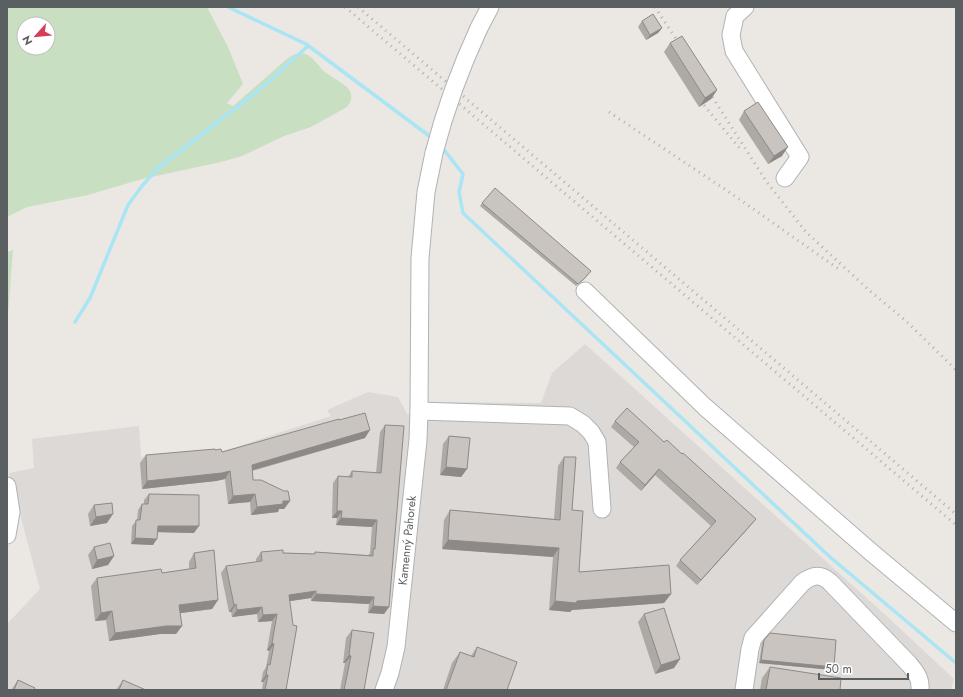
<svg xmlns="http://www.w3.org/2000/svg" width="963" height="697" viewBox="0 0 963 697" font-family="Jost,sans-serif">
<style>
.industrial{fill:#ddd9d6}
.green{fill:#c8e0c1;fill-rule:evenodd}
.lines{fill:none;stroke-linecap:round;stroke-linejoin:round}
.stream{stroke:#a9e5f4;stroke-width:3.5}
.minor-casing{stroke:#afb3b6;stroke-width:19}
.minor{stroke:#fff;stroke-width:17}
.rail{stroke:#aeafaf;stroke-width:3;stroke-dasharray:1 5;stroke-linecap:butt}
.minor-bridge-casing{stroke:#afb3b6;stroke-width:19;stroke-linecap:butt}
.minor-bridge{stroke:#fff;stroke-width:17}
.wall{fill:#ada9a5}
.shaded-wall{fill:#8d8986}
.building{fill:#c9c4c0;stroke:#8d8986}
.labels{text-anchor:middle;stroke-width:3.5;stroke-linejoin:round;paint-order:stroke}
.street-label{font-size:12px;fill:#5a5f61;stroke:#fff}
</style>
<rect width="100%" height="100%" fill="#ebe7e2"/>
<path class="industrial" d="M585,344L891,620L954,679L951,690H7V624L40,589L9,473L34,468L32,439L139,426L141,457L203,452L205,457L331,416L327,410L368,392L398,397L407,414L434,413L440,402L541,403L552,373Z"/>
<g class="green">
<path d="M7,7H207L228,47L243,84L227,103L233,106L288,58C307,44 314,62 326,73C338,82 361,89 347,107L311,127L284,136L242,156L221,162L142,179L88,195L27,207L7,217ZM24,24H48V48H24Z"/>
<path d="M13,250L7,327V252Z"/>
</g>
<g class="lines">
<g class="stream">
<path d="M228,7L306,44L432,138"/>
<path d="M441,146L463,174L459,192L463,213L830,557L956,663"/>
<path d="M75,322L90,298L128,205L142,186L158,168L258,91L308,46"/>
</g>
<g class="minor-casing">
<g id="minor">
<path d="M745,7L735,16L731,35L734,51L800,157L785,178"/>
<path d="M479,28L490,7"/>
<path d="M585,291L705,407L871,552L956,623"/>
<path d="M419,411L570,416L583,424L591,432L597,442L602,509"/>
<path d="M7,486L11,512L7,535"/>
<path id="s1" d="M384,690L390,673L396,647L418,440L419,411L420,258L426,192L434,153"/>
<path d="M744,690L750,649L753,638L802,583C812,575 820,573 830,582L909,664C916,672 921,679 920,690"/>
</g>
</g>
<use href="#minor" class="minor"/>
<g class="rail">
<path d="M345,7L956,525"/>
<path d="M358,7L956,514"/>
<path d="M655,7L682,48"/>
<path d="M706,87L766,181L806,232L870,291L905,320L956,370"/>
<path d="M698,95L703,104L742,151"/>
<path d="M609,112L732,194L840,270"/>
</g>
<g class="minor-bridge-casing">
<path id="minor-bridge" d="M434,153C445,110 460,69 479,28"/>
</g>
<use href="#minor-bridge" class="minor-bridge"/>
</g>
<g class="wall">
<path d="M642,21L662,28L658,33L646,40L638,27Z"/>
<path d="M670,43L717,90L711,99L699,107L664,52Z"/>
<path d="M744,111L782,156L768,164L739,120Z"/>
<path d="M482,203L591,271L582,281L576,286L480,206Z"/>
<path d="M339,420L365,438L252,471L253,480L290,501L284,509H279L278,512L251,515L250,502L228,504L225,479L216,481L142,489L140,463L146,455L215,450L222,452Z"/>
<path d="M615,421L664,442L756,519L751,525L697,585L676,566L680,560L711,526L655,475L641,491L616,468L620,462L634,447L611,427Z"/>
<path d="M385,425L389,607L384,614L368,613L369,604L311,601V598L290,601L286,690H262L263,682H261L263,672L266,667L269,651L267,650L272,621L258,622L257,614L232,617L231,612H229L221,573L226,566L256,562V559L261,552L314,554L315,552L368,555L370,553L372,527L336,525L337,518H332L333,483L338,476L348,477L352,471L376,473L380,432Z"/>
<path d="M449,436L467,469L461,477L440,475L443,444Z"/>
<path d="M564,457L572,510L579,572L671,594L664,603L572,610L570,612L549,610L553,557L442,549L444,520L450,510L554,519L558,466Z"/>
<path d="M149,494L194,533L157,532L153,545L131,544L132,526L137,520L138,510L142,504H144V500Z"/>
<path d="M94,505L107,523L90,526L88,514Z"/>
<path d="M94,547L114,556L108,565L92,569L88,555Z"/>
<path d="M194,553L218,600L212,609L180,613L182,626L176,634H160L109,641L106,620L95,621L91,586L97,578L162,573L189,569V562Z"/>
<path d="M644,614L680,659L674,668L655,674L638,622Z"/>
<path d="M352,630L364,690H340L345,663H343L346,638Z"/>
<path d="M764,640L832,670L759,663L762,643Z"/>
<path d="M477,647L507,690H443L452,663L460,652L471,656Z"/>
<path d="M770,667L840,690H760L762,678Z"/>
<path d="M18,680L34,690H11Z"/>
<path d="M123,680L146,690H116Z"/>
</g>
<g class="shaded-wall">
<path d="M662,28L658,33L646,40L650,35Z"/>
<path d="M717,90L711,99L699,107L705,98Z"/>
<path d="M788,147L782,156L768,164L774,156Z"/>
<path d="M370,430L365,438L246,472L252,465Z"/>
<path d="M446,467L467,469L461,477L440,475Z"/>
<path d="M659,469L655,475L641,491L645,485Z"/>
<path d="M230,471L225,479L216,481L142,489L147,481Z"/>
<path d="M255,494L250,502L228,504L233,496Z"/>
<path d="M283,501H290L284,509H279L278,512L251,515L257,507Z"/>
<path d="M337,511H342L337,518H332Z"/>
<path d="M113,514L107,523L90,526L96,517Z"/>
<path d="M341,518L377,520L372,527L336,525Z"/>
<path d="M756,519L751,525L697,585L701,580Z"/>
<path d="M158,526H199L194,533L153,532Z"/>
<path d="M135,538L157,539L153,545L131,544Z"/>
<path d="M448,540L559,548L553,557L442,549Z"/>
<path d="M114,556L108,565L92,569L97,560Z"/>
<path d="M316,591L311,598L284,602L289,595Z"/>
<path d="M316,594L374,597L369,604L311,601Z"/>
<path d="M671,594L664,603L572,610L570,612L549,610L555,601H577Z"/>
<path d="M218,600L212,609L174,614L179,605Z"/>
<path d="M236,604L231,612H229L234,605Z"/>
<path d="M373,606L389,607L384,614L368,613Z"/>
<path d="M262,607L257,614L232,617L237,610Z"/>
<path d="M112,611L106,620L95,621L101,613Z"/>
<path d="M277,614L272,621L258,622L263,615Z"/>
<path d="M166,626H182L176,634H160L109,641L115,633Z"/>
<path d="M272,643L274,644L269,651L267,650Z"/>
<path d="M349,655L351,656L345,663H343Z"/>
<path d="M680,659L674,668L655,674L661,665Z"/>
<path d="M761,660L834,667L832,670L759,663Z"/>
<path d="M266,675H268L263,682H261Z"/>
</g>
<g class="building">
<path d="M653,14L662,28L650,35L642,21Z"/>
<path d="M682,36L717,90L705,98L670,43Z"/>
<path d="M758,102L788,147L774,156L744,111Z"/>
<path d="M495,188L591,271L584,279L578,284L482,203Z"/>
<path d="M627,408L664,442L667,440L682,454L683,453L756,519L701,580L680,560L716,521L659,469L645,485L620,462L639,442L615,421Z"/>
<path d="M365,413L370,430L252,465L253,480H261L284,491H288L290,501H283V504L257,507L255,494L233,496L230,471L222,473L147,481L146,455L215,449V450L221,449L222,452L339,419V420Z"/>
<path d="M385,425L404,426L389,607L373,606L374,597L316,594V591L289,595L293,625L297,626L286,690H265L268,675H266L268,664L270,665L274,644L272,643L277,614L263,615L262,607L237,610L236,604L234,605L226,566L262,561L261,552L283,550V553L315,554V552L373,556V549H375L377,520L341,518L342,511H337L338,476L352,477V471L381,473Z"/>
<path d="M449,436L470,438L467,469L446,467Z"/>
<path d="M564,457H576L572,510L583,511L579,572L669,565L671,594L577,601L576,603L555,601L559,548L448,540L450,510L560,520Z"/>
<path d="M149,494L199,495V526H158L157,539L135,538L136,520H140L142,504H148Z"/>
<path d="M112,503L113,514L96,517L94,505Z"/>
<path d="M110,543L114,556L97,560L94,547Z"/>
<path d="M214,550L218,600L179,605L182,626H166L115,633L112,611L101,613L97,578L161,569L162,573L196,568L194,553Z"/>
<path d="M664,608L680,659L661,665L644,614Z"/>
<path d="M352,630L374,633L364,690H344L351,656L349,655Z"/>
<path d="M770,633L836,640L834,667L761,660L764,640Z"/>
<path d="M477,647L517,662L507,690H446L460,652L474,657Z"/>
<path d="M770,667L841,678L840,690H766Z"/>
<path d="M18,680L35,688L34,690H14Z"/>
<path d="M123,680L146,690H119Z"/>
</g>
<g class="labels">
<g class="street-label">
<text dy="4" stroke="none"><textPath href="#s1" startOffset="152">Kamenný Pahorek</textPath></text>
</g>
</g>
<rect width="963" height="697" fill="none" stroke="#5a5f61" stroke-width="16"/>
<g transform="translate(36 36) rotate(243)"><circle r="19" fill="#ffffff" stroke="#bdbfc0"/>
<path d="M0-3L7 15L0 10L-7 15Z" fill="#d43f57"/>
<text y="-6" font-size="11" font-weight="bold" text-anchor="middle" fill="#5a5f61">N</text>
</g>
<path d="M819 673v6h89v-6" fill="none" stroke="#5a5f61" stroke-width="2"/>
<text x="825" y="673" font-size="12" fill="#5a5f61" stroke="#ffffff" stroke-width="3" paint-order="stroke">50 m</text>
</svg>
